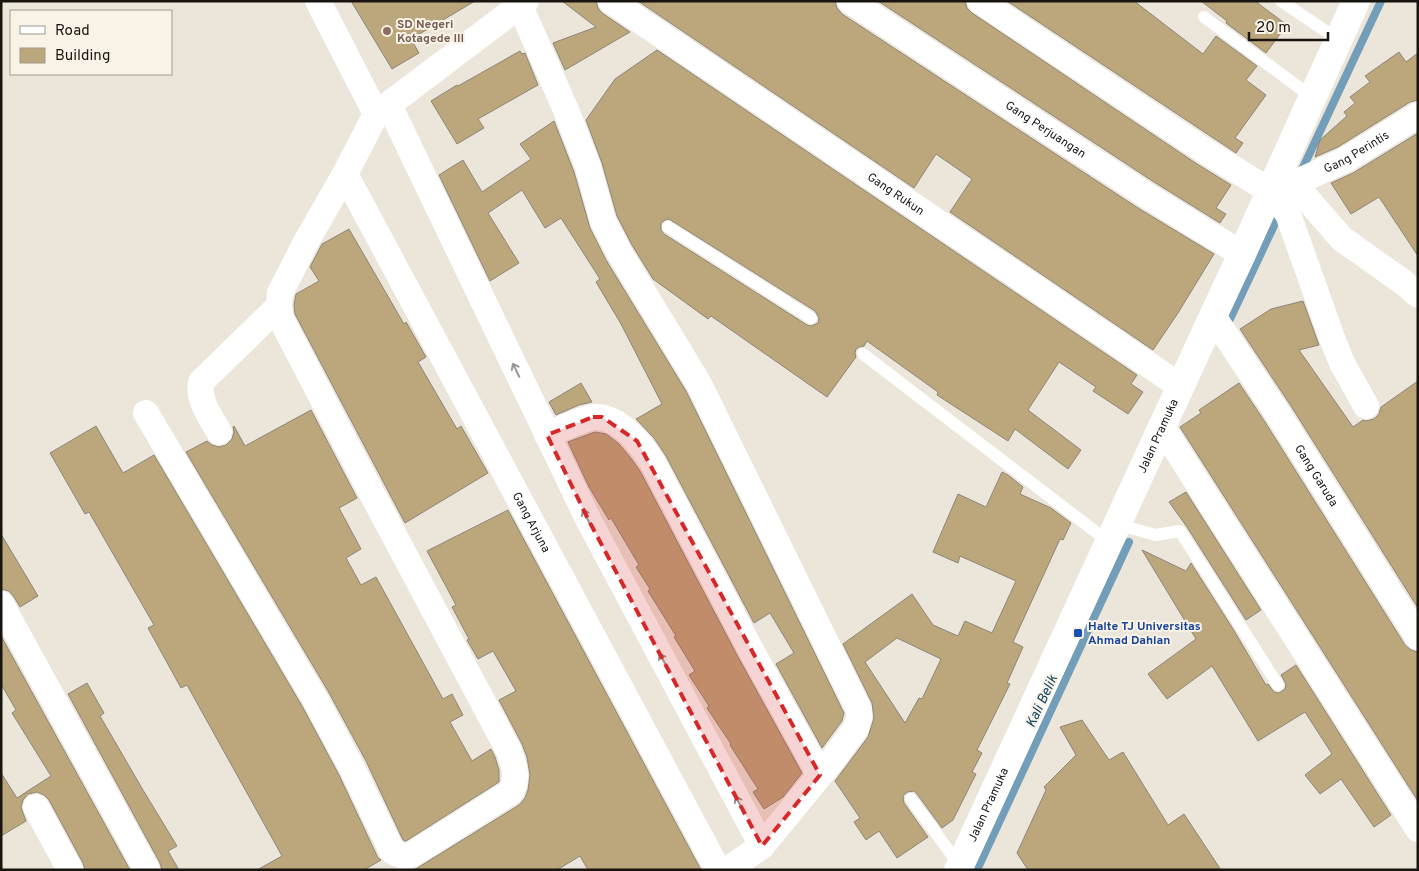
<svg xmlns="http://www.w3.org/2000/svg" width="1419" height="871" viewBox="0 0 1419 871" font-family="Overpass,sans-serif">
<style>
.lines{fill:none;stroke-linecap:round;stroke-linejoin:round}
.stream{stroke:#739eba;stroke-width:8}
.building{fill:#bca67b;stroke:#8c867b;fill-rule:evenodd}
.lane{stroke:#fff;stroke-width:12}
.street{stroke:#fff;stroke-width:26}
.secondary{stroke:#fff;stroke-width:28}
.oneway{stroke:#979694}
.marked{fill:#d62828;fill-opacity:0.2;stroke:#d62828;stroke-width:4;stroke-dasharray:10 6;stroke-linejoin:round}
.education-dot{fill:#8d6e63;stroke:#f9f2e6;stroke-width:2}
.transit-dot{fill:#1a4fb4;stroke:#f9f2e6;stroke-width:2}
.labels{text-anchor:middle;stroke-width:4;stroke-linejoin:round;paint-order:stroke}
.education-label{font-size:12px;font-weight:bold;fill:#785e54;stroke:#f9f2e6;text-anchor:start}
.street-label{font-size:12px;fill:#181511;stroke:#f9f2e6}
.transit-label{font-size:12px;font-weight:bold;fill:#164399;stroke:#f9f2e6;text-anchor:start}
.water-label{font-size:14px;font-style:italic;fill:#114765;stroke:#f9f2e6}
</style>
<rect width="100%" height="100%" fill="#ece5d9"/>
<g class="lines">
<g class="stream">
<path d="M1300,174L1381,1"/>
<path d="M1230,319L1280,213"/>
<path d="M977,870L1129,542"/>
</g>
</g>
<g class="building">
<path d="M351,1H475L411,39L419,53L392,69Z"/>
<path d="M562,1H596L598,8L602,13L630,32L565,70L553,43L596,27Z"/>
<path d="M638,1H835L837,8L842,14L1138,208L1214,254L1178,313L1153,350L950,212L972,179L936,154L914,188Z"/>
<path d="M878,1H965L967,8L972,13L1197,164L1231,185L1216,208L1226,214L1220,223L1154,182Z"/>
<path d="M1007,1H1134L1203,54L1216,36L1257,66L1246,80L1266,95L1235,138L1243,143L1236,153Z"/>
<path d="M1201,1H1255L1287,25L1266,53L1226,23L1227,21Z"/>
<path d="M657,50L1137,375L1131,384L1143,392L1128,414L1093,391L1096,387L1059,362L1028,410L1081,450L1068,469L1015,429L1008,441L937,395L938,392L867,341L864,346L859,347L856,349L855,353L856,357L827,397L711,316L708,319L653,279L632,245L617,216L602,163L586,120L615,79ZM669,219L815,311L819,318L818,323L811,326L807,325L664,234L661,230V223L665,220Z"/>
<path d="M520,51L522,54L525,53L538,85L478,119L484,128L457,144L431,101L457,85L458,86Z"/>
<path d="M1399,52L1406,62L1418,53V100L1410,102L1338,147L1315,157L1320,140L1347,116L1344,112L1355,103L1350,97L1370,82L1365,76Z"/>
<path d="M554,121L574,172L590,228L606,260L686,391L844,713L842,721L822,748L776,664L794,653L770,613L754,623L666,456L654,438L636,419L662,404L621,324L596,282L600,279L561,218L545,228L522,190L488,213L519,263L490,281L439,175L463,160L482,192L531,159L520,144Z"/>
<path d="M1418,133V256L1379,197L1351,214L1331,183L1353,173Z"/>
<path d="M349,229L404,324L406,322L426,357L418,362L457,429L461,426L488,473L405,523L295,314L294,305L296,294L319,281L310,267L322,244Z"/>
<path d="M1303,301L1319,345L1299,350L1353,427L1363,420L1366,421L1374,419L1379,414L1381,407L1418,381V608L1291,406L1240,329L1271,309Z"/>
<path d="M581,383L592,402L579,405L556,415L549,402Z"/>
<path d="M1239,383L1265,422L1405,645L1411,650L1418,652V801L1180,427L1201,413L1199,410Z"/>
<path d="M311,410L357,498L339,508L361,549L346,558L361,585L376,577L443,699L452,694L463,715L450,722L472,761L491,749L495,757L499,770V782L406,841L403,840L366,761L328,691L186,452L207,441L212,445L219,447L226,445L232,439L234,432L233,427L234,426L245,446Z"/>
<path d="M96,426L123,473L154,455L302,706L339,775L378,858L381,860L364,870H257L282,856L187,685L181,688L148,628L154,625L89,512L85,514L50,453Z"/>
<path d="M595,432L606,434L618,443L630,457L640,471L738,657L802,773L783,797L764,809L753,792L758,789L730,745L731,744L707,708L709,706L689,675L695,671L674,637L676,636L648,591L650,589L636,567L639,565L611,518L609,520L589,487L568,442Z"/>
<path d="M1002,472L1008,475L1023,487L1020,494L1051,508L1071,523L1063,540L1060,539L1013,642L1023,647L1007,683L1010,684L977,750L982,753L972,772L976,774L953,820L942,828L917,794L914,791L907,792L903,796L904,803L928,837L897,858L879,831L866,840L854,822L860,818L835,781L868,737L874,718L872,703L843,644L912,594L933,625L958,636L965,621L992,633L1016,581L960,556L958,563L933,552L958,494L986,507ZM897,638L941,659L922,699L919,698L905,723L865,662Z"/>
<path d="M1186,492L1261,610L1246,620L1187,527L1169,502Z"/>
<path d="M508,510L701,870H588L580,856L557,870H414L519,805L525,798L528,790L530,775L527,757L522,744L499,700L516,691L493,651L478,659L467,640L469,639L452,607L456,605L427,551Z"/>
<path d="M1,534L38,596L20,607L14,597L9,591L1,589Z"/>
<path d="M1142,550L1186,571L1191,563L1233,629L1266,685L1268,684L1274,692L1279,693L1285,689L1286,684L1281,675L1296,665L1391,815L1374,827L1341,779L1320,794L1305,775L1332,754L1305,712L1258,741L1212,666L1167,699L1148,674L1196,639Z"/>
<path d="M1,636L130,870H85L83,863L49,800L44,795L37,792L28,794L23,800L21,807L26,821L1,836V773L17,798L51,776L12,713L16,710L1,684Z"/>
<path d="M87,683L104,713L100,716L143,790L177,846L168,851L179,870H162L160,863L68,694Z"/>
<path d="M1082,720L1109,760L1123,752L1168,825L1184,814L1221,870H1028L1017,853L1046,790L1044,787L1076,755L1060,727Z"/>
</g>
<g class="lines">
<g class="lane">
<path d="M1281,1L1339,40"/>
<path d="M1204,17L1313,98"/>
<path d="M668,227L811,318"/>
<path d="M863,354L1109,542"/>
<path d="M1117,524L1155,535L1180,531L1278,685"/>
<path d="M911,799L960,866"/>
</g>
<g class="street">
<path d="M318,1L376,114"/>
<path id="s1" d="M611,1L1180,386"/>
<path id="s2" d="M850,1L1146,195L1242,254"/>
<path d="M980,1L1205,151L1270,191L1288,214L1332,338L1342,363L1366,406"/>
<path d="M520,6L566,110L588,167L603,221L619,252L699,384L859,710V718L856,728L834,758L762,846L727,870"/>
<path d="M389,105L588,519L762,846"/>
<path d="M1279,171L1296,186L1342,239L1403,282L1418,295"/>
<path id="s3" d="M345,174L718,870"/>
<path id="s4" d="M1293,184L1345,160L1418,115"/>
<path id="s5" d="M1213,316L1278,414L1418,637"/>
<path d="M146,413L315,699L352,768L392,851C399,855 403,857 411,855L511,792C519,776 514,767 509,751L371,492L281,319L279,306L280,293L306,242L345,174L376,114L526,1"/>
<path d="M1162,427L1418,829"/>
<path d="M219,432C210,416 198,401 201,382L279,306"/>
<path d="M547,435C558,430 584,418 594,417C619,415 641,444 653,463L751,650L820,775"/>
<path d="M1,604L147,870"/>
<path d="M36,807L70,870"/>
</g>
<path class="secondary" id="s6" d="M958,870L1213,316L1242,254L1356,1"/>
</g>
<defs><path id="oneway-shaft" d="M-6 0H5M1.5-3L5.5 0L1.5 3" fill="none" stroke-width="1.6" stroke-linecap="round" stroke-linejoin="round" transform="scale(1.25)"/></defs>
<g class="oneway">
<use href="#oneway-shaft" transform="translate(516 370) rotate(-116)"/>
<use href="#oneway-shaft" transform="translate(586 516) rotate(-116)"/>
<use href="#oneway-shaft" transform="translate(663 660) rotate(-118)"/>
<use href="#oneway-shaft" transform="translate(739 803) rotate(-118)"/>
</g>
<path class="marked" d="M593,417H602L637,441L820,775L762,846L588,519L547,435Z"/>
<circle class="education-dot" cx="387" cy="31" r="5"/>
<rect class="transit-dot" x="1073" y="628" width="10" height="10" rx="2.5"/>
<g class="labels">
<g class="education-label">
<text x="397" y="28">SD Negeri<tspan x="397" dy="14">Kotagede III</tspan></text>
</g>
<g class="street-label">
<text dy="4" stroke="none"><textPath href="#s2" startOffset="234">Gang Perjuangan</textPath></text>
<text dy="4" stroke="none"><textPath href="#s4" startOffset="71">Gang Perintis</textPath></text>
<text dy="4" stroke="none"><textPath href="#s1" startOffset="344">Gang Rukun</textPath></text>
<text dy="4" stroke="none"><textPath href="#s6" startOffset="478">Jalan Pramuka</textPath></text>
<text dy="4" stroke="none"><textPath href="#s5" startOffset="190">Gang Garuda</textPath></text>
<text dy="4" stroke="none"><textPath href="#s3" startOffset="395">Gang Arjuna</textPath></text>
<text dy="4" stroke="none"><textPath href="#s6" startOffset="72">Jalan Pramuka</textPath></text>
</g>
<g class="transit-label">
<text x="1088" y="630">Halte TJ Universitas<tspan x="1088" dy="14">Ahmad Dahlan</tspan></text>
</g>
<g class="water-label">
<text transform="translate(1041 701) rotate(-65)" y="5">Kali Belik</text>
</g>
</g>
<rect width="1419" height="871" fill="none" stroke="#181511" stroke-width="5"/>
<rect x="10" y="10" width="162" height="65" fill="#f9f2e6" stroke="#9f9a91"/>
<rect x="20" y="26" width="25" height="8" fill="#ffffff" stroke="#9f9a91"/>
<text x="55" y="35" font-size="15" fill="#181511">Road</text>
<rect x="20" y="48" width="25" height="15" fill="#bca67b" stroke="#9f9a91"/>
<text x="55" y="60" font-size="15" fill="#181511">Building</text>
<path d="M1249 32v8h79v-8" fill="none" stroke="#181511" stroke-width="2.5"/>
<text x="1256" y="32" font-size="15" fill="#181511" stroke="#f9f2e6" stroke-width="4" paint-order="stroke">20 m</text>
</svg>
